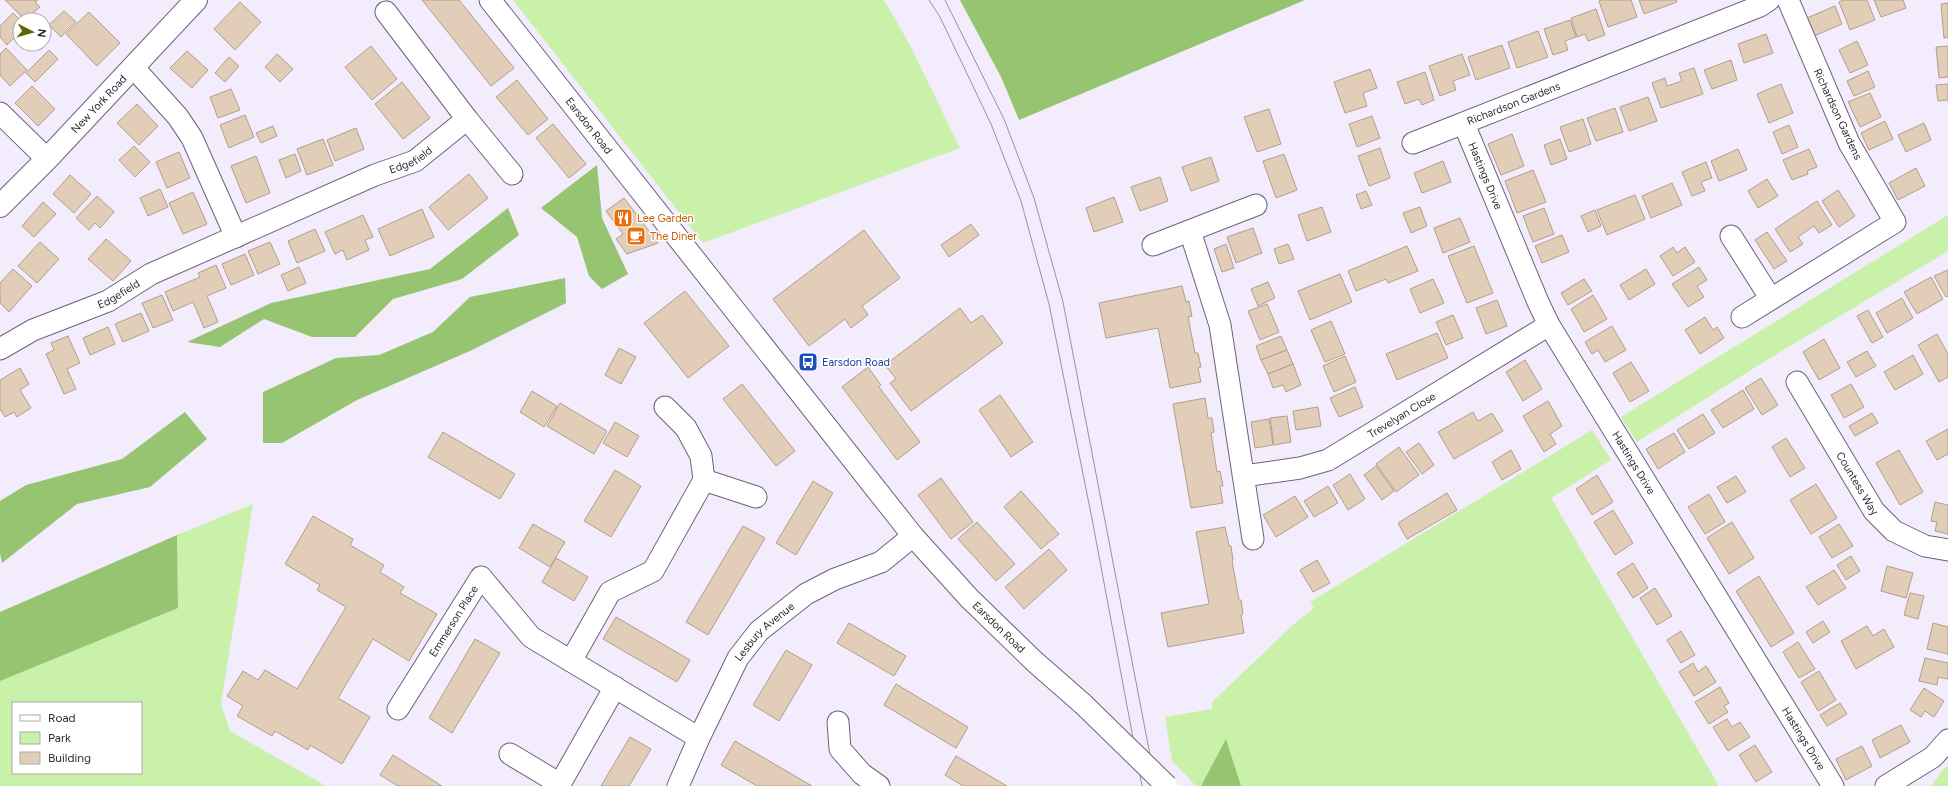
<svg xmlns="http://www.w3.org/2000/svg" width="1948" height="786" viewBox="0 0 1948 786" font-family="Figtree,sans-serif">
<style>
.green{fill:#c9f1aa;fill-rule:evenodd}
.forest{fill:#96c471}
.building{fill:#e2ceb8;stroke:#b29f8a}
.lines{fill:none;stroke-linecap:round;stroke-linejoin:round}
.minor-casing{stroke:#6c647b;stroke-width:23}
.major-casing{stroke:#6c647b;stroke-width:24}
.minor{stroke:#fff;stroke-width:21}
.major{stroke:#fff;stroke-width:22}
.tram{stroke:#97929f;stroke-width:1}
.minor-bridge-casing{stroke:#6c647b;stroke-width:23;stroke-linecap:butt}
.minor-bridge{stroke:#fff;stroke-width:21}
.labels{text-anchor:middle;stroke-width:3;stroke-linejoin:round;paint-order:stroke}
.street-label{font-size:11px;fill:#2f2b35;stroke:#fff}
.food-label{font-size:11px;fill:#c56008;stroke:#fff;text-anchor:start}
.transit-label{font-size:11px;fill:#164399;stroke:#fff;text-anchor:start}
</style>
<rect width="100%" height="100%" fill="#f2ecfc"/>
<g class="green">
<path d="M513,0H884L910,45L960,148L703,243Z"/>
<path d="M1948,215V251L1762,363L1637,442L1621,417Z"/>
<path d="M1592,430L1611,460L1551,498L1719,786H1241L1226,740L1201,786H1196L1172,761L1165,717L1212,709V702L1294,624L1314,608L1310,602Z"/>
<path d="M253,504L221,704L230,731L326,786H0V680L178,608L177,535ZM13,703H141V773H13Z"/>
<path d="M1948,766V786H1931L1944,769Z"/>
</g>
<g class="forest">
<path d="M960,0H1305L1019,120L1001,77Z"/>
<path d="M597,165L602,218L628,274L602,289L589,276L577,237L541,208Z"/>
<path d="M508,208L519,235L462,279L393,299L355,337H312L264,319L220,347L187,342L271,303L430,269Z"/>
<path d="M565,278L566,303L470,351L357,400L282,443H263V392L336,358L379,355L433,332L470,297Z"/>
<path d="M185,412L207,439L150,487L77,504L2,563L0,553V501L26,485L122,459Z"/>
<path d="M177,535L178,608L0,681V612Z"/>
<path d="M1226,739L1241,786H1201Z"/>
</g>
<g class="building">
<path d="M5,0H38L35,2L40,7L25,20Z"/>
<path d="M422,0H459L514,68L491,86Z"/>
<path d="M1601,0H1631L1637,17L1608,27L1599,1Z"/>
<path d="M1639,0H1676L1677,2L1644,14Z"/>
<path d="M1843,0H1867L1875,20L1850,30L1839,2Z"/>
<path d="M1874,0H1903L1906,8L1881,17Z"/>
<path d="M240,2L261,22L235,50L214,29Z"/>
<path d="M1948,3V37L1944,38L1941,4Z"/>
<path d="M1835,6L1842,24L1814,36L1807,18Z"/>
<path d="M1596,9L1605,35L1588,41L1585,34L1577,37L1571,18Z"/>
<path d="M64,11L76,22L61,37L49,25Z"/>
<path d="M89,12L120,43L97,66L66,34Z"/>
<path d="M13,13L20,20V32L7,45L0,37V26Z"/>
<path d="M1570,20L1576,37L1565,41L1568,50L1553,55L1544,29Z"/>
<path d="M1538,31L1548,57L1517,68L1508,42Z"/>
<path d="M1766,34L1773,53L1744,63L1738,44Z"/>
<path d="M1857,41L1868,65L1850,73L1839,50Z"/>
<path d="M1502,45L1510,68L1476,80L1468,57Z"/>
<path d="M371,46L397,79L372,100L345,67Z"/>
<path d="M1948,46V77L1939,78L1936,47Z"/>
<path d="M6,48L27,70L10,86L0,75V54Z"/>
<path d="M49,50L58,59L35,82L26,73Z"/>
<path d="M187,51L208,70L192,88L170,68Z"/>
<path d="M277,54L293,69L280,82L265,67Z"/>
<path d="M1462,54L1470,75L1453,81L1456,90L1440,96L1429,66Z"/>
<path d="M229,57L239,66L225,82L215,73Z"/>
<path d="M1731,60L1737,80L1712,89L1704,70Z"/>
<path d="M1694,68L1703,94L1661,108L1652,83L1665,78L1667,86L1682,81L1679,73Z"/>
<path d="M1370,69L1377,88L1363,93L1367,106L1345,113L1334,82Z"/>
<path d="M1868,71L1875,87L1854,96L1847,81Z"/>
<path d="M1425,72L1434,100L1422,105L1419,99L1405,104L1397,82Z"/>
<path d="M517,80L548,119L528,135L496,97Z"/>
<path d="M402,82L430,118L403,139L375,104Z"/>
<path d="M1781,84L1793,113L1769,123L1757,94Z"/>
<path d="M1948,84V100L1938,101L1936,85Z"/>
<path d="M32,86L55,109L38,126L15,103Z"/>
<path d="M231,89L240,110L218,118L210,97Z"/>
<path d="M1870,93L1881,117L1860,127L1848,102Z"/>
<path d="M1648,97L1657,121L1629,131L1620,107Z"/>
<path d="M137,104L158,126L139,145L117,123Z"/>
<path d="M1615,108L1623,132L1596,141L1587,118Z"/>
<path d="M1269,109L1281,144L1257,152L1244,117Z"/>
<path d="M245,115L254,137L229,148L220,125Z"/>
<path d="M1372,116L1380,138L1357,147L1349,124Z"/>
<path d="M1583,119L1591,144L1569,152L1560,127Z"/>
<path d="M1885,121L1893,139L1869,150L1861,133Z"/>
<path d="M1924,123L1931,140L1906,152L1898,135Z"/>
<path d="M553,124L586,164L569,178L536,138Z"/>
<path d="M1789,125L1798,147L1782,154L1773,132Z"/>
<path d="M273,126L277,136L261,143L256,133Z"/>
<path d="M356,128L364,149L335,161L327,140Z"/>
<path d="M1512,134L1524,166L1501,175L1488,144Z"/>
<path d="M323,139L333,165L307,175L297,149Z"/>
<path d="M1560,139L1567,159L1551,165L1544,145Z"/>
<path d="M134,146L150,162L135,177L119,160Z"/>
<path d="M1380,148L1390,178L1369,186L1358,156Z"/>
<path d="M1738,149L1747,170L1719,181L1711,161Z"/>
<path d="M1809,149L1817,167L1807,171L1808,174L1792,180L1783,160Z"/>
<path d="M179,152L190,178L167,188L156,162Z"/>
<path d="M295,154L301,171L286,178L279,160Z"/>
<path d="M1284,154L1297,190L1276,198L1263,161Z"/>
<path d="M256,156L270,193L246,203L231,166Z"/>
<path d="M1211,157L1219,181L1191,191L1182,167Z"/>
<path d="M1443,161L1451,182L1422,193L1414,173Z"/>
<path d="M1706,162L1712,178L1701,182L1705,191L1692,196L1682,172Z"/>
<path d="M1916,168L1925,186L1898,200L1889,183Z"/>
<path d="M1533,170L1546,202L1517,213L1505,181Z"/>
<path d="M469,174L488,198L448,230L429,207Z"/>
<path d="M70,175L91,194L74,213L53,194Z"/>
<path d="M1160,177L1168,201L1140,211L1131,187Z"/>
<path d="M1767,179L1778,196L1758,208L1748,191Z"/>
<path d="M1672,183L1682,205L1651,218L1642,196Z"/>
<path d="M160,189L168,207L148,216L140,198Z"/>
<path d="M1838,190L1855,216L1839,227L1822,201Z"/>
<path d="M1366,191L1372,205L1361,209L1356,195Z"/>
<path d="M193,192L207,224L183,234L169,203Z"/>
<path d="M1635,195L1645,219L1607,235L1597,210Z"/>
<path d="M97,196L114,212L100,228L95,223L89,230L76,218Z"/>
<path d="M1114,197L1123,222L1094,232L1086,208Z"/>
<path d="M624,198L658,243L627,254L616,239L623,234L606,211Z"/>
<path d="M1817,201L1832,225L1819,233L1814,226L1798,237L1803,244L1790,252L1775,229Z"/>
<path d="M43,202L56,214L34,237L22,226Z"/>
<path d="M1322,207L1331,232L1307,241L1298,215Z"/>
<path d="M1420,207L1427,226L1411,233L1403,213Z"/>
<path d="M1544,208L1554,234L1533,242L1523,216Z"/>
<path d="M422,209L434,237L390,256L378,229Z"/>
<path d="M1595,210L1601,226L1588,232L1581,216Z"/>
<path d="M363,215L373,237L365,240L369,250L347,260L343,250L335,254L325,232Z"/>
<path d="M1460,218L1470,242L1443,253L1434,228Z"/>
<path d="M971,224L979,235L949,257L941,245Z"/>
<path d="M1253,228L1262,253L1236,263L1227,237Z"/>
<path d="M315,229L325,251L297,263L288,241Z"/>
<path d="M864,230L900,278L862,306L868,315L851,328L845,319L809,346L773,299Z"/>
<path d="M1767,232L1787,261L1774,269L1755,240Z"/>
<path d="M1562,235L1569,252L1542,263L1535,246Z"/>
<path d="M106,239L131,261L113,281L88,259Z"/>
<path d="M40,242L59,259L37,283L18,266Z"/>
<path d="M270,242L280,264L258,274L248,251Z"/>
<path d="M1226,244L1234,268L1222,272L1214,249Z"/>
<path d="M1288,244L1294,259L1279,264L1274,249Z"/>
<path d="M1407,246L1418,271L1388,283L1386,279L1356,291L1348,271Z"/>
<path d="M1474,246L1493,293L1467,303L1448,256Z"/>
<path d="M1673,247L1677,253L1685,247L1695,262L1673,276L1660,256Z"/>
<path d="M245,254L254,275L231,285L222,264Z"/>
<path d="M216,265L226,288L207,296L218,322L204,328L193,302L173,311L165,292L200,277L198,273Z"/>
<path d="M299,267L306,283L288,291L281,275Z"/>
<path d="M1699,267L1707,280L1697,286L1704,297L1688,307L1672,284Z"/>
<path d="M13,269L32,286L9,312L0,303V283Z"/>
<path d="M1646,269L1655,284L1629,300L1620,285Z"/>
<path d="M1948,270V296L1946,297L1934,276Z"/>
<path d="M1340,274L1352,302L1310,320L1298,291Z"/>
<path d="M1931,277L1943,299L1917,314L1904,292Z"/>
<path d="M1433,279L1444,303L1420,313L1410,289Z"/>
<path d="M1584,279L1592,291L1568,305L1561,293Z"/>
<path d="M1268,282L1275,298L1258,306L1251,289Z"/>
<path d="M1182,286L1186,302L1189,301L1192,316L1188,317L1195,353H1198L1201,367L1198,368L1201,382L1170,388L1158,328L1106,338L1099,303Z"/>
<path d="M685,291L729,346L688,378L644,323Z"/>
<path d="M162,295L173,320L153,328L142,303Z"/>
<path d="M1593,295L1607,319L1584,332L1571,309Z"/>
<path d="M1902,298L1913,318L1887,333L1876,313Z"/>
<path d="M1497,300L1507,326L1486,334L1476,308Z"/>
<path d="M1267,304L1279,332L1260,340L1248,311Z"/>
<path d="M960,308L971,323L982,315L1003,343L911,411L890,383L896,379L885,365Z"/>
<path d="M1868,310L1883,337L1872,343L1857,316Z"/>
<path d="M141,313L149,331L123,342L115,324Z"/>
<path d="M1453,315L1463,338L1446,345L1436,322Z"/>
<path d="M1705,317L1713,330L1717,327L1724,338L1700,354L1685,330Z"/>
<path d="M1331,321L1345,354L1325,362L1311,330Z"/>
<path d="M1612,326L1626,350L1605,362L1598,350L1592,354L1585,342Z"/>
<path d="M108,327L115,344L90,355L83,338Z"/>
<path d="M1437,333L1448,358L1397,380L1386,354Z"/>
<path d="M1937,334L1948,354V377L1939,382L1918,345Z"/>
<path d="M68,336L80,363L67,369L76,389L64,394L46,354L54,350L51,343Z"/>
<path d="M1281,336L1287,350L1261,360L1256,346Z"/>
<path d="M1824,339L1840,368L1819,380L1803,352Z"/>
<path d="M619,348L636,357L621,384L605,375Z"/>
<path d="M1287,350L1293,364L1268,374L1261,360Z"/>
<path d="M1867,351L1876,366L1856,377L1847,362Z"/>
<path d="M1913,355L1923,374L1895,390L1884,372Z"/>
<path d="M1345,356L1356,382L1334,392L1323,366Z"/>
<path d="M1525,360L1542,389L1523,401L1506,372Z"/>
<path d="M1631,362L1649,391L1630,402L1613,373Z"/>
<path d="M1293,364L1301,385L1286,392L1283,385L1273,388L1268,374Z"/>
<path d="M868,367L881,385L879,387L920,442L897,460L842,387Z"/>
<path d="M20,368L29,384L20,390L31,408L17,417L14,412L5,417L0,409V380Z"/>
<path d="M1761,378L1778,405L1762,415L1745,388Z"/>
<path d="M742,384L795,451L776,466L723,399Z"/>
<path d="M1851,384L1864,407L1844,418L1831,395Z"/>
<path d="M1355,387L1363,407L1339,417L1330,398Z"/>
<path d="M1743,390L1754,409L1723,428L1711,410Z"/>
<path d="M532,391L557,406L544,427L520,412Z"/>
<path d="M1000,395L1033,442L1011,457L979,410Z"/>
<path d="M1205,398L1208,418H1212L1214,432L1211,433L1217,472L1220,471L1223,486H1220L1223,503L1191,508L1173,404Z"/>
<path d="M1548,401L1562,426L1550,434L1556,444L1544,452L1523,416Z"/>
<path d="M560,403L607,431L594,454L547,426Z"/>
<path d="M1318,407L1321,426L1296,430L1293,411Z"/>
<path d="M1473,412L1478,421L1492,413L1503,431L1454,459L1438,432Z"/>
<path d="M1872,413L1878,423L1855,436L1849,426Z"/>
<path d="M1703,414L1715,433L1689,449L1677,430Z"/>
<path d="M1287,416L1291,442L1274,445L1270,418Z"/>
<path d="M1269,419L1273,445L1255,448L1251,422Z"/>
<path d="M615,422L639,436L627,457L603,443Z"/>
<path d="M1948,429V454L1937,460L1926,441Z"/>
<path d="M443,432L515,474L500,499L428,457Z"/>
<path d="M1674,433L1685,452L1658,469L1646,449Z"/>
<path d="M1786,438L1805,468L1790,477L1772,447Z"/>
<path d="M1419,443L1434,465L1422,474L1406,452Z"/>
<path d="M1399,447L1419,475L1396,492L1376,464Z"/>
<path d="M1511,450L1521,469L1502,480L1492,462Z"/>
<path d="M1899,450L1923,492L1900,505L1876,463Z"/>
<path d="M1376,466L1394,491L1382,500L1364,475Z"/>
<path d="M615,470L641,486L611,537L584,521Z"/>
<path d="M1350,474L1365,499L1348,510L1333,485Z"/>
<path d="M1597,475L1613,502L1592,515L1576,489Z"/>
<path d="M1736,476L1746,492L1727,503L1717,487Z"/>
<path d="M941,478L973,522L951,539L918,495Z"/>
<path d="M813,481L833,493L796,555L776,543Z"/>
<path d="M1816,484L1837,518L1811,534L1790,500Z"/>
<path d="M1328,486L1338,503L1314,517L1304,501Z"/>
<path d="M1021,491L1059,534L1041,549L1004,507Z"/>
<path d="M1447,493L1457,510L1407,539L1398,523Z"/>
<path d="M1709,494L1725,522L1705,534L1688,507Z"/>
<path d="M1295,496L1308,517L1276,537L1263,515Z"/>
<path d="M1935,502L1948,505V534L1935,531L1937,522L1931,521Z"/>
<path d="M1613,510L1633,543L1615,555L1594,522Z"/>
<path d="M313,516L353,539L350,545L384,565L380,572L404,587L400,593L437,614L409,661L373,639L338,698L370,717L342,764L310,745L308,750L275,731L272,736L237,716L243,706L227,696L243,671L258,680L265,670L297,689L346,607L317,590L320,585L285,564Z"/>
<path d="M977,522L1015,564L996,581L958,539Z"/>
<path d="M1732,522L1754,558L1729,574L1707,538Z"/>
<path d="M533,524L565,542L550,567L519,548Z"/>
<path d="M1839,524L1853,546L1832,558L1819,537Z"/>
<path d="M743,526L765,538L708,635L686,622Z"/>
<path d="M1225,527L1229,546H1231L1233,560L1232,561L1239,600H1241L1243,614L1241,615L1244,633L1168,647L1161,613L1209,604L1196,532Z"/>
<path d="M1049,549L1067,570L1024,609L1005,587Z"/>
<path d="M1851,556L1860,571L1846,580L1837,565Z"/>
<path d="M556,558L588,577L574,601L542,582Z"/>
<path d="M1317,560L1330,583L1313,592L1300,570Z"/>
<path d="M1633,563L1648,588L1633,598L1617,573Z"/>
<path d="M1887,566L1913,573L1906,598L1881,591Z"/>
<path d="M1834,570L1846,588L1818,605L1806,587Z"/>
<path d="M1759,576L1794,633L1771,647L1736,591Z"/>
<path d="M1655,588L1672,616L1657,625L1640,598Z"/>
<path d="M1910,593L1924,596L1918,619L1904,615Z"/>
<path d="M616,617L690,660L677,682L603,639Z"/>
<path d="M1823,621L1830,632L1813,643L1806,632Z"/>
<path d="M849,623L906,656L894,676L837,643Z"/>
<path d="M1933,623L1948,627V654L1927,649Z"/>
<path d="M1867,626L1873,636L1884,629L1894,647L1856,669L1841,641Z"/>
<path d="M1681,631L1695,655L1681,663L1667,640Z"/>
<path d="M475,639L500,653L452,733L429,718Z"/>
<path d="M1798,642L1815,669L1799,678L1783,652Z"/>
<path d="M786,650L812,665L779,721L753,705Z"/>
<path d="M1925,658L1948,663V679L1938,677L1937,685L1919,681Z"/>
<path d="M1693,663L1698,672L1706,666L1716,682L1694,696L1679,672Z"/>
<path d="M1819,671L1836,700L1818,711L1801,682Z"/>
<path d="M896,684L968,727L956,748L884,705Z"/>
<path d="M1720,687L1729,703L1724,706L1728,712L1709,724L1695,702Z"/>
<path d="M1924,688L1944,701L1934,717L1925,711L1921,717L1910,710Z"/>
<path d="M1840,703L1847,714L1827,726L1820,715Z"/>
<path d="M1727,719L1732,727L1740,722L1750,737L1728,751L1713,727Z"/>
<path d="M1901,725L1910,742L1880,758L1872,740Z"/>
<path d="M630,737L651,749L629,786H601Z"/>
<path d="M735,741L812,786H757L721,765Z"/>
<path d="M1755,745L1772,772L1756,782L1739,755Z"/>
<path d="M1862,746L1872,766L1846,780L1836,759Z"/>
<path d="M393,755L442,786H398L380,775Z"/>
<path d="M956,756L1007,786H963L945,775Z"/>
</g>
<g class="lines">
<g class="minor-casing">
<g id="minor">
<path id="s1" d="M490,0L913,536L969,598L1035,662L1083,704"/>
<path d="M133,67L178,117L192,138L236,237"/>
<path d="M0,113L47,159"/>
<path d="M467,119L512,174"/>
<path id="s2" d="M1464,124L1538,302L1549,325L1833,786"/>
<path id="s3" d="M1413,143L1760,6L1769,0"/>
<path d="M1190,231L1220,325L1253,539"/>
<path d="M1731,236L1771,299"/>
<path d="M1153,245L1256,205"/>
<path d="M1742,317L1895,222L1849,143L1788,0"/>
<path id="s4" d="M0,349L33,330L108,301L151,274L375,175L415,161L467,119L386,12"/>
<path id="s5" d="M1797,382L1874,511L1894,531L1925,546L1948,550"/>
<path id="s6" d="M1244,476L1300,468L1328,460L1549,325"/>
<path d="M704,480L756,497"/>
<path d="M571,661L610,592L653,571L704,480L701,456L686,428L665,407"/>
<path id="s7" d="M398,709L481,577L531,637L699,738"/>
<path d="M838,722L840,749L862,774L879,786"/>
<path d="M510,754L560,784L615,687"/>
<path id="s8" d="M678,786L699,738L738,658L759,631L806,594L835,579L881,562L913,536"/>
<path d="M1886,786L1933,757L1948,740"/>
</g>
</g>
<g class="major-casing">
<g id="major">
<path id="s9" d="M0,206L47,159L196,0"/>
</g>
</g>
<use href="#minor" class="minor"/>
<use href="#major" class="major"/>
<g class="tram">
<path d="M929,0L940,17L991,124L1021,201L1049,304L1093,524L1142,786"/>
<path d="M945,0L1004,119L1034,198L1063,302L1156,786"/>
</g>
<g class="minor-bridge-casing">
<path id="minor-bridge" d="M1083,704L1167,786"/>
</g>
<use href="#minor-bridge" class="minor-bridge"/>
</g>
<defs>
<g id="restaurant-square" transform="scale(1)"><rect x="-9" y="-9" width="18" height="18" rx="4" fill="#e8710a" stroke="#fff"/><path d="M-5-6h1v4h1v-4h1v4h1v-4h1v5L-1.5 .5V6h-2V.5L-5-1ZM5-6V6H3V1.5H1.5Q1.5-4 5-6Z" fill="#fff"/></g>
<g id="cafe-square" transform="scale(1)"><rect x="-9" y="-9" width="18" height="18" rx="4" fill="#e8710a" stroke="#fff"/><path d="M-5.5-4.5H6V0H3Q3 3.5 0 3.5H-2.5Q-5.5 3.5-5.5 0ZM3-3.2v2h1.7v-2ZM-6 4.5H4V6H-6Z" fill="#fff"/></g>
<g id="bus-square" transform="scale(1)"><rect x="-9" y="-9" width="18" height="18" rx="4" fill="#1a4fb4" stroke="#fff"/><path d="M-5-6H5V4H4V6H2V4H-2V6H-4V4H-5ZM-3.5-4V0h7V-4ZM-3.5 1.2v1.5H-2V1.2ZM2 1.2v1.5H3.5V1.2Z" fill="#fff"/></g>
</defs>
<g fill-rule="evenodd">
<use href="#restaurant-square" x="623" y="218"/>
<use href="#cafe-square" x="636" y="236"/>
<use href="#bus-square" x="808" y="362"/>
</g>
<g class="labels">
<g class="street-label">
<text dy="4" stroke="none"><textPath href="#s9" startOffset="142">New York Road</textPath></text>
<text dy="4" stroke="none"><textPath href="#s3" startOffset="108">Richardson Gardens</textPath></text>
<text transform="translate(1838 114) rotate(65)" y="4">Richardson Gardens</text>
<text dy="4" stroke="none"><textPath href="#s1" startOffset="160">Earsdon Road</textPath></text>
<text dy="4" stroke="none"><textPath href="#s4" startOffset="453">Edgefield</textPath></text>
<text dy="4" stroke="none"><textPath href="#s2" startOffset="56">Hastings Drive</textPath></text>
<text dy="4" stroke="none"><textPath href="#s4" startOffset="131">Edgefield</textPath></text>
<text dy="4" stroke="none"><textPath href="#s6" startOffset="172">Trevelyan Close</textPath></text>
<text dy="4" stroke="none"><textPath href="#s2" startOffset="380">Hastings Drive</textPath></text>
<text dy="4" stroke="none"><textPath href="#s5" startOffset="118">Countess Way</textPath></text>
<text dy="4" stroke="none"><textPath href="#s7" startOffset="104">Emmerson Place</textPath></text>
<text dy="4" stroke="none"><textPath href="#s1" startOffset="808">Earsdon Road</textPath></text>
<text dy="4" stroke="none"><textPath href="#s8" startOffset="179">Lesbury Avenue</textPath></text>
<text dy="4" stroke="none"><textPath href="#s2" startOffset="704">Hastings Drive</textPath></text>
</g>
<g class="food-label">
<text x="637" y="222">Lee Garden</text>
<text x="650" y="240">The Diner</text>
</g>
<g class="transit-label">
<text x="822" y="366">Earsdon Road</text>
</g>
</g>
<rect x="12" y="702" width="130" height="72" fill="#ffffff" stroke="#acaaae"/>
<rect x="20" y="715" width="20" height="6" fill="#ffffff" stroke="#acaaae"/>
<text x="48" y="722" font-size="12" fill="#2f2b35">Road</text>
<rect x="20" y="732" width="20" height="12" fill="#c9f1aa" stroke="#acaaae"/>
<text x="48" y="742" font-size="12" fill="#2f2b35">Park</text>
<rect x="20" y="752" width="20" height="12" fill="#e2ceb8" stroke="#acaaae"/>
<text x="48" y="762" font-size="12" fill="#2f2b35">Building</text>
<g transform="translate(32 32) rotate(96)"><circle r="19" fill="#ffffff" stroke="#acaaae"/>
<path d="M0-3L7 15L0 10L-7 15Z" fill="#606603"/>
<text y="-6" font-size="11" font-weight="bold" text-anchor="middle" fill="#2f2b35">N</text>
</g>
</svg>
